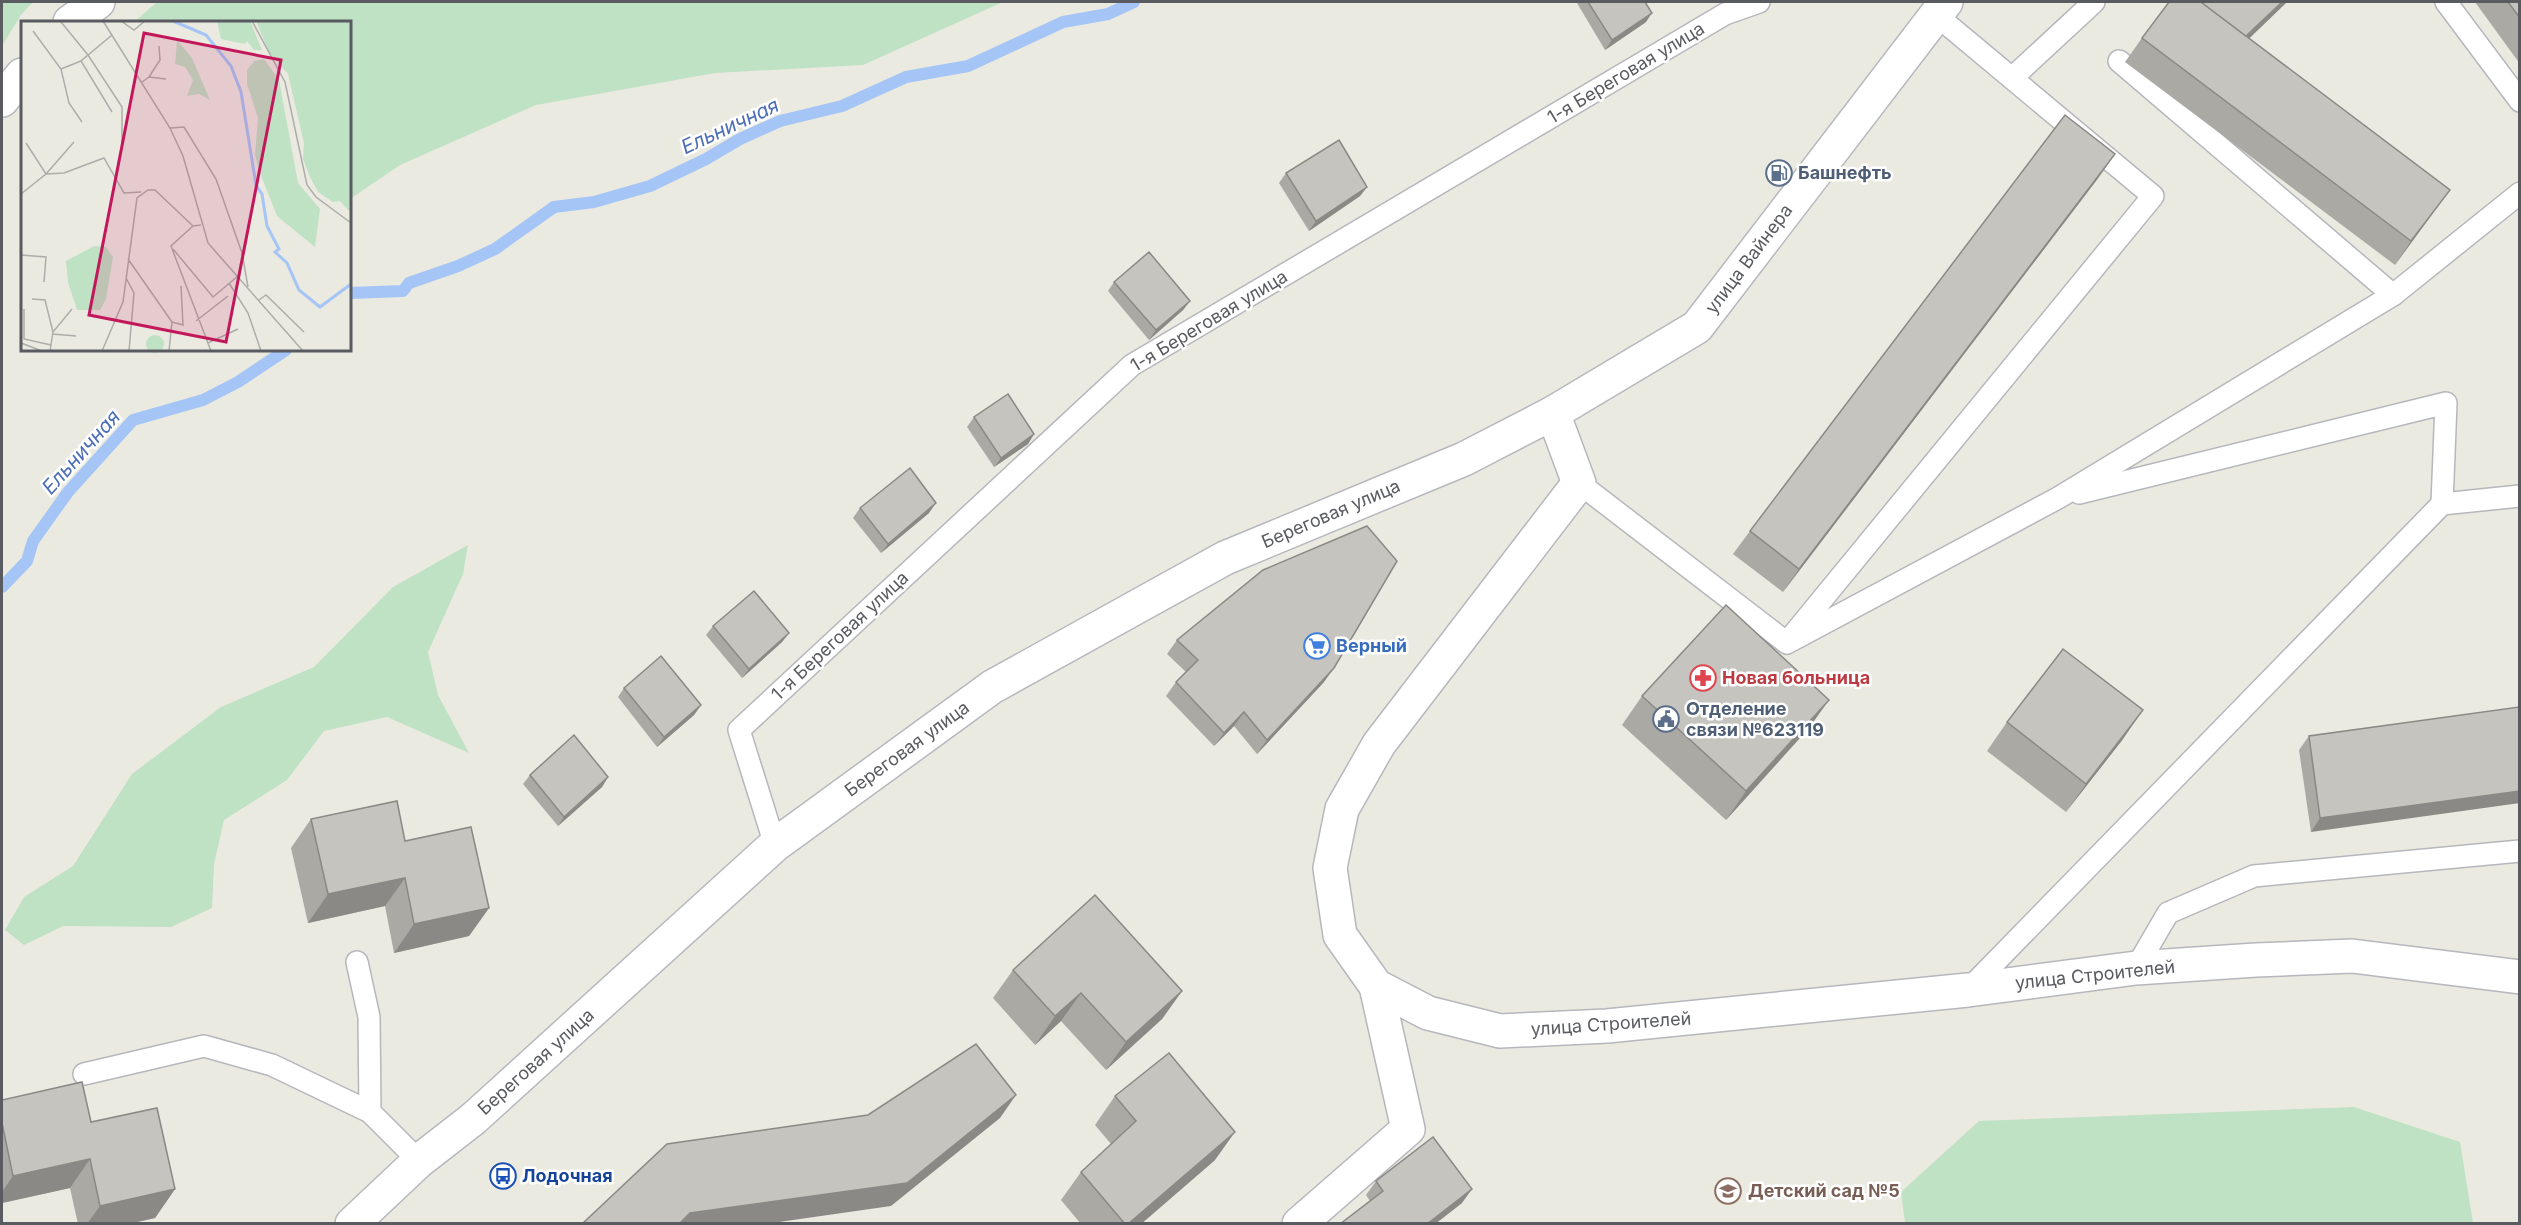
<svg xmlns="http://www.w3.org/2000/svg" width="2521" height="1225" viewBox="0 0 2521 1225" font-family="Inter,sans-serif">
<style>
.green{fill:#bfe1c4}
.lines{fill:none;stroke-linecap:round;stroke-linejoin:round}
.stream{stroke:#a5c5f6;stroke-width:12}
.lane-casing{stroke:#b6b7bc;stroke-width:24}
.street-casing{stroke:#b6b7bc;stroke-width:36}
.secondary-casing{stroke:#b6b8be;stroke-width:36}
.lane{stroke:#fff;stroke-width:21}
.street{stroke:#fff;stroke-width:33}
.secondary{stroke:#fff;stroke-width:33}
.wall{fill:#aaa9a3}
.shaded-wall{fill:#8b8985}
.building{fill:#c6c4be;stroke:#8b8985;stroke-width:1.5}
.labels{text-anchor:middle;stroke-width:5;stroke-linejoin:round;paint-order:stroke}
.street-label{font-size:18px;fill:#595b60;stroke:#fff}
.service-label{font-size:18px;font-weight:bold;fill:#4e5e75;stroke:#fff;text-anchor:start}
.shop-label{font-size:18px;font-weight:bold;fill:#366cbe;stroke:#fff;text-anchor:start}
.health-label{font-size:18px;font-weight:bold;fill:#be3a42;stroke:#fff;text-anchor:start}
.transit-label{font-size:18px;font-weight:bold;fill:#164399;stroke:#fff;text-anchor:start}
.education-label{font-size:18px;font-weight:bold;fill:#785e54;stroke:#fff;text-anchor:start}
.water-label{font-size:20px;font-style:italic;fill:#4b6db6;stroke:#fff}
.inset-river{fill:none;stroke:#a5c5f6;stroke-width:3}
.inset-road{fill:none;stroke:#adada9;stroke-width:1.5}
.view{fill:#c2185b;fill-opacity:0.15;stroke:#c2185b;stroke-width:3}
.inset-edge{fill:none;stroke:#595b60;stroke-width:3}
</style>
<rect width="100%" height="100%" fill="#ebeae1"/>
<g class="green">
<path d="M2,2H33L21,15L2,46Z"/>
<path d="M157,2H1003L863,65L715,73L536,105L400,165L350,199V22H134Z"/>
<path d="M468,545L463,574L428,652L438,695L469,753L387,717L324,731L287,780L224,820L214,864L212,908L171,927L63,926L24,945L5,930L24,897L73,866L132,774L221,707L314,667L393,587Z"/>
<path d="M2354,1107L2460,1142L2473,1223H1905L1901,1192L1979,1121Z"/>
</g>
<g class="lines">
<g class="stream">
<path d="M350,293L403,291L409,283L458,266L495,249L554,207L594,202L650,186L706,159L740,139L780,121L842,106L906,77L968,66L1063,22L1108,14L1134,2"/>
<path d="M2,587L27,561L33,541L68,492L133,420L203,400L238,382L286,350"/>
</g>
<g class="lane-casing">
<g id="lane">
<path d="M2446,2L2520,101"/>
<path d="M2119,61L2393,295"/>
<path d="M2012,78L2094,2"/>
<path d="M1579,483L1787,643L2058,498L2393,295L2520,193"/>
<path d="M2079,493L2446,403L2442,504"/>
<path d="M1793,635L2153,196L1936,15"/>
<path d="M775,845L739,730L1132,365L1725,14L1759,2"/>
<path d="M357,962L369,1017L370,1112L419,1161"/>
<path d="M2136,968L2168,913L2254,876L2520,851"/>
<path d="M1968,990L2442,504L2520,496"/>
<path d="M84,1074L204,1046L272,1065L370,1112"/>
</g>
</g>
<g class="street-casing">
<g id="street">
<path d="M1553,413L1579,483L1379,744L1342,809L1330,868L1340,935L1376,986L1428,1013L1500,1031L1607,1026L1968,990L2136,968L2256,960L2352,956L2520,977"/>
<path d="M1299,1224L1408,1129L1376,986"/>
</g>
</g>
<g class="secondary-casing">
<g id="secondary">
<path d="M70,22L98,2"/>
<path d="M2,100L22,75"/>
<path d="M352,1224L419,1161L473,1119L775,845L992,687L1225,558L1464,459L1553,413L1697,327L1946,2"/>
</g>
</g>
<use href="#lane" class="lane"/>
<use href="#street" class="street"/>
<use href="#secondary" class="secondary"/>
</g>
<g class="wall">
<path d="M1578,2H1645L1646,22L1605,50L1577,3Z"/>
<path d="M2287,2L2249,38L2433,213L2395,265L2125,62L2142,38Z"/>
<path d="M2475,2H2520V64Z"/>
<path d="M1286,173L1367,187L1360,196L1309,231L1279,183Z"/>
<path d="M2099,177L1783,592L1733,554L1750,531Z"/>
<path d="M1114,282L1190,301L1183,310L1149,340L1108,291Z"/>
<path d="M974,417L1034,434L1028,444L994,467L967,427Z"/>
<path d="M860,508L929,513L881,553L853,518Z"/>
<path d="M713,626L789,633L782,642L742,678L706,635Z"/>
<path d="M1177,640L1324,682L1257,754L1234,726L1214,746L1166,696L1176,682L1186,672L1167,654Z"/>
<path d="M624,688L701,705L694,715L657,747L618,697Z"/>
<path d="M1642,696L1809,728L1726,820L1622,725Z"/>
<path d="M2519,707L2311,832L2299,750L2309,736Z"/>
<path d="M2007,722L2123,739L2066,812L1987,751Z"/>
<path d="M530,775L608,777L602,787L558,826L523,784Z"/>
<path d="M311,819L405,841L489,908L469,936L394,953L385,906L308,923L291,848Z"/>
<path d="M1013,970L1182,991L1162,1019L1106,1070L1061,1021L1035,1045L993,998Z"/>
<path d="M1115,1096L1215,1160L1141,1224H1081L1061,1200L1081,1172L1111,1144L1095,1125Z"/>
<path d="M2,1100L91,1122L175,1189L155,1218L128,1224H78L70,1188L2,1203Z"/>
<path d="M1376,1181L1462,1203L1435,1224H1340L1370,1201L1366,1195Z"/>
</g>
<g class="shaded-wall">
<path d="M2282,2H2287L2229,58L2239,44Z"/>
<path d="M1652,13L1646,22L1605,50L1612,40Z"/>
<path d="M2115,154L2099,177L1783,592L1799,569Z"/>
<path d="M1367,187L1360,196L1309,231L1316,221Z"/>
<path d="M2450,190L2433,213L2395,265L2411,241Z"/>
<path d="M1190,301L1183,310L1149,340L1156,330Z"/>
<path d="M1034,434L1028,444L994,467L1001,458Z"/>
<path d="M936,503L929,513L881,553L888,544Z"/>
<path d="M789,633L782,642L742,678L749,669Z"/>
<path d="M1334,668L1324,682L1257,754L1267,740Z"/>
<path d="M1829,700L1809,728L1726,820L1746,791Z"/>
<path d="M701,705L694,715L657,747L664,737Z"/>
<path d="M2143,710L2123,739L2066,812L2086,784Z"/>
<path d="M1244,712L1234,726L1214,746L1224,733Z"/>
<path d="M608,777L602,787L558,826L564,817Z"/>
<path d="M2520,791V803L2311,832L2320,818Z"/>
<path d="M405,878L385,906L308,923L328,894Z"/>
<path d="M489,908L469,936L394,953L414,924Z"/>
<path d="M1182,991L1162,1019L1106,1070L1126,1042Z"/>
<path d="M1081,993L1061,1021L1035,1045L1055,1016Z"/>
<path d="M1016,1095L1000,1118L891,1206L765,1224H679L690,1213Z"/>
<path d="M1235,1132L1215,1160L1141,1224H1128Z"/>
<path d="M90,1159L70,1188L2,1203V1192L13,1176Z"/>
<path d="M175,1189L155,1218L128,1224H87L100,1206Z"/>
<path d="M1472,1189L1462,1203L1435,1224H1427Z"/>
</g>
<g class="building">
<path d="M1588,2H1645L1652,13L1612,40Z"/>
<path d="M2169,2H2201L2450,190L2411,241L2142,38Z"/>
<path d="M2201,2H2282L2246,36Z"/>
<path d="M2508,2H2520V18Z"/>
<path d="M2065,115L2115,154L1799,569L1750,531Z"/>
<path d="M1339,140L1367,187L1316,221L1286,173Z"/>
<path d="M1149,252L1190,301L1156,330L1114,282Z"/>
<path d="M1008,394L1034,434L1001,458L974,417Z"/>
<path d="M910,468L936,503L888,544L860,508Z"/>
<path d="M1367,526L1397,561L1334,668L1267,740L1244,712L1224,733L1176,682L1198,660L1177,640L1263,570Z"/>
<path d="M754,591L789,633L749,669L713,626Z"/>
<path d="M1726,605L1829,700L1746,791L1642,696Z"/>
<path d="M2063,649L2143,710L2086,784L2007,722Z"/>
<path d="M661,656L701,705L664,737L624,688Z"/>
<path d="M2519,707L2520,791L2320,818L2309,736Z"/>
<path d="M574,735L608,777L564,817L530,775Z"/>
<path d="M397,801L405,841L471,827L489,908L414,924L405,878L328,894L311,819Z"/>
<path d="M1095,895L1182,991L1126,1042L1081,993L1055,1016L1013,970Z"/>
<path d="M976,1044L1016,1095L907,1183L690,1213L679,1224H582L667,1144L868,1115Z"/>
<path d="M1169,1053L1235,1132L1128,1224H1125L1081,1172L1136,1121L1115,1096Z"/>
<path d="M82,1082L91,1122L157,1108L175,1189L100,1206L90,1159L13,1176L2,1123V1100Z"/>
<path d="M1433,1137L1472,1189L1427,1224H1340L1383,1191L1376,1181Z"/>
</g>
<defs>
<g id="fuel-ring" transform="scale(1.35)"><circle r="9.5" fill="#fff" stroke="#5c6f8a" stroke-width="1.5"/><path d="M-5.5-6h7V0h2V4h1.3V-2.5L3-4.5l.8-.8L6-3V5H2.5V1h-1V6h-7ZM-4.2-4.7v3.2H.2V-4.7Z" fill="#5c6f8a"/></g>
<g id="supermarket-ring" transform="scale(1.35)"><circle r="9.5" fill="#fff" stroke="#3f7fe0" stroke-width="1.5"/><path d="M-6-5.5h2.5l.6 2H6L4.5 2H-2.5L-4.4-4H-6ZM-1.5 3.2a1.3 1.3 0 1 0 .1 0ZM3 3.2a1.3 1.3 0 1 0 .1 0Z" fill="#3f7fe0"/></g>
<g id="pharmacy-ring" transform="scale(1.35)"><circle r="9.5" fill="#fff" stroke="#e0444e" stroke-width="1.5"/><path d="M-2-6h4v4h4v4h-4v4h-4v-4h-4v-4h4Z" fill="#e0444e"/></g>
<g id="civic-ring" transform="scale(1.35)"><circle r="9.5" fill="#fff" stroke="#5c6f8a" stroke-width="1.5"/><path d="M-.6-6.5H3V-4.5H.6V-3L4-1V1h2V6H-6V1h2V-1L-.6-3ZM-1.2 2.5V6h2.4V2.5Z" fill="#5c6f8a"/></g>
<g id="bus-ring" transform="scale(1.35)"><circle r="9.5" fill="#fff" stroke="#1a4fb4" stroke-width="1.5"/><path d="M-5-6H5V4H4V6H2V4H-2V6H-4V4H-5ZM-3.5-4V0h7V-4ZM-3.5 1.2v1.5H-2V1.2ZM2 1.2v1.5H3.5V1.2Z" fill="#1a4fb4"/></g>
<g id="school-ring" transform="scale(1.35)"><circle r="9.5" fill="#fff" stroke="#8d6e63" stroke-width="1.5"/><path d="M0-5L7-2L0 1L-7-2ZM-4 1L0 2.5L4 1V4Q0 6-4 4Z" fill="#8d6e63"/></g>
</defs>
<g fill-rule="evenodd">
<use href="#fuel-ring" x="1779" y="173"/>
<use href="#supermarket-ring" x="1317" y="646"/>
<use href="#pharmacy-ring" x="1703" y="678"/>
<use href="#civic-ring" x="1666" y="719"/>
<use href="#bus-ring" x="503" y="1176"/>
<use href="#school-ring" x="1728" y="1191"/>
</g>
<g class="labels">
<g class="street-label">
<text transform="translate(1626 73) rotate(-31)" y="6">1-я Береговая улица</text>
<text transform="translate(1749 259) rotate(-53)" y="6">улица Вайнера</text>
<text transform="translate(1209 321) rotate(-31)" y="6">1-я Береговая улица</text>
<text transform="translate(1331 514) rotate(-23)" y="6">Береговая улица</text>
<text transform="translate(840 636) rotate(-43)" y="6">1-я Береговая улица</text>
<text transform="translate(907 749) rotate(-36)" y="6">Береговая улица</text>
<text transform="translate(2095 975) rotate(-6)" y="6">улица Строителей</text>
<text transform="translate(1611 1024) rotate(-4)" y="6">улица Строителей</text>
<text transform="translate(536 1062) rotate(-42)" y="6">Береговая улица</text>
</g>
<g class="service-label">
<text x="1798" y="179">Башнефть</text>
<text x="1686" y="715">Отделение<tspan x="1686" dy="21">связи №623119</tspan></text>
</g>
<g class="shop-label">
<text x="1336" y="652">Верный</text>
</g>
<g class="health-label">
<text x="1722" y="684">Новая больница</text>
</g>
<g class="transit-label">
<text x="522" y="1182">Лодочная</text>
</g>
<g class="education-label">
<text x="1748" y="1197">Детский сад №5</text>
</g>
<g class="water-label">
<text transform="translate(730 126) rotate(-25)" y="7">Ельничная</text>
<text transform="translate(81 452) rotate(-48)" y="7">Ельничная</text>
</g>
</g>
<g transform="translate(21 21)">
<rect width="330" height="330" fill="#ebeae1"/>
<path d="M196,0H229L241,29H233L226,20L224,23L200,18ZM235,0H330V192L319,180L312,181L297,171L289,156L282,138L283,122L267,53L248,31ZM156,19L171,37L189,79L178,73L166,75L172,59L164,46L154,43ZM243,38L258,59L277,162L299,188L294,226L256,195L239,152L234,134L237,97L226,63V49L233,40ZM73,225L85,226L92,236L85,278L79,289H56L47,261L45,240ZM125 323a9 9 0 1 1 18 0a9 9 0 1 1-18 0Z" fill="#bfe1c4"/>
<path class="inset-river" d="M152,0L185,14L210,45L220,71L235,164L241,173L246,205L258,228L254,231L266,242L278,269L299,286L330,263"/>
<path class="inset-road" d="M82,0L149,107L162,135L187,222L282,330M100,0L113,9L124,0M231,0L264,61L286,164L295,176L330,202M40,1L67,34L101,86V122M12,10L40,48L48,82L61,101M40,48L60,40M128,56L139,39L138,25M121,61L128,56L145,58M91,91L60,40L91,14M149,107L163,106L195,158L221,232L227,266M5,122L25,153L53,121M0,173L25,153L43,152L83,137L103,172L120,171M172,205L150,225L190,330M152,228L192,276L217,255M0,234L25,236L23,261M107,238L151,301L148,330M105,257L113,272L108,330M208,262L227,292L240,330M11,278L24,279L32,311M238,279L245,274L283,311M3,288V318L30,324M175,300L207,275M151,301L162,304L160,265M31,313L55,315M0,322L21,330M187,322L217,308M29,330L32,311L51,288M81,330L102,281L116,177L127,169H134L172,205L180,204"/>
<path class="view" d="M123,12L260,39L205,321L68,294Z"/>
<rect width="330" height="330" class="inset-edge"/>
</g>
<rect width="2521" height="1225" fill="none" stroke="#595b60" stroke-width="6"/>
</svg>
